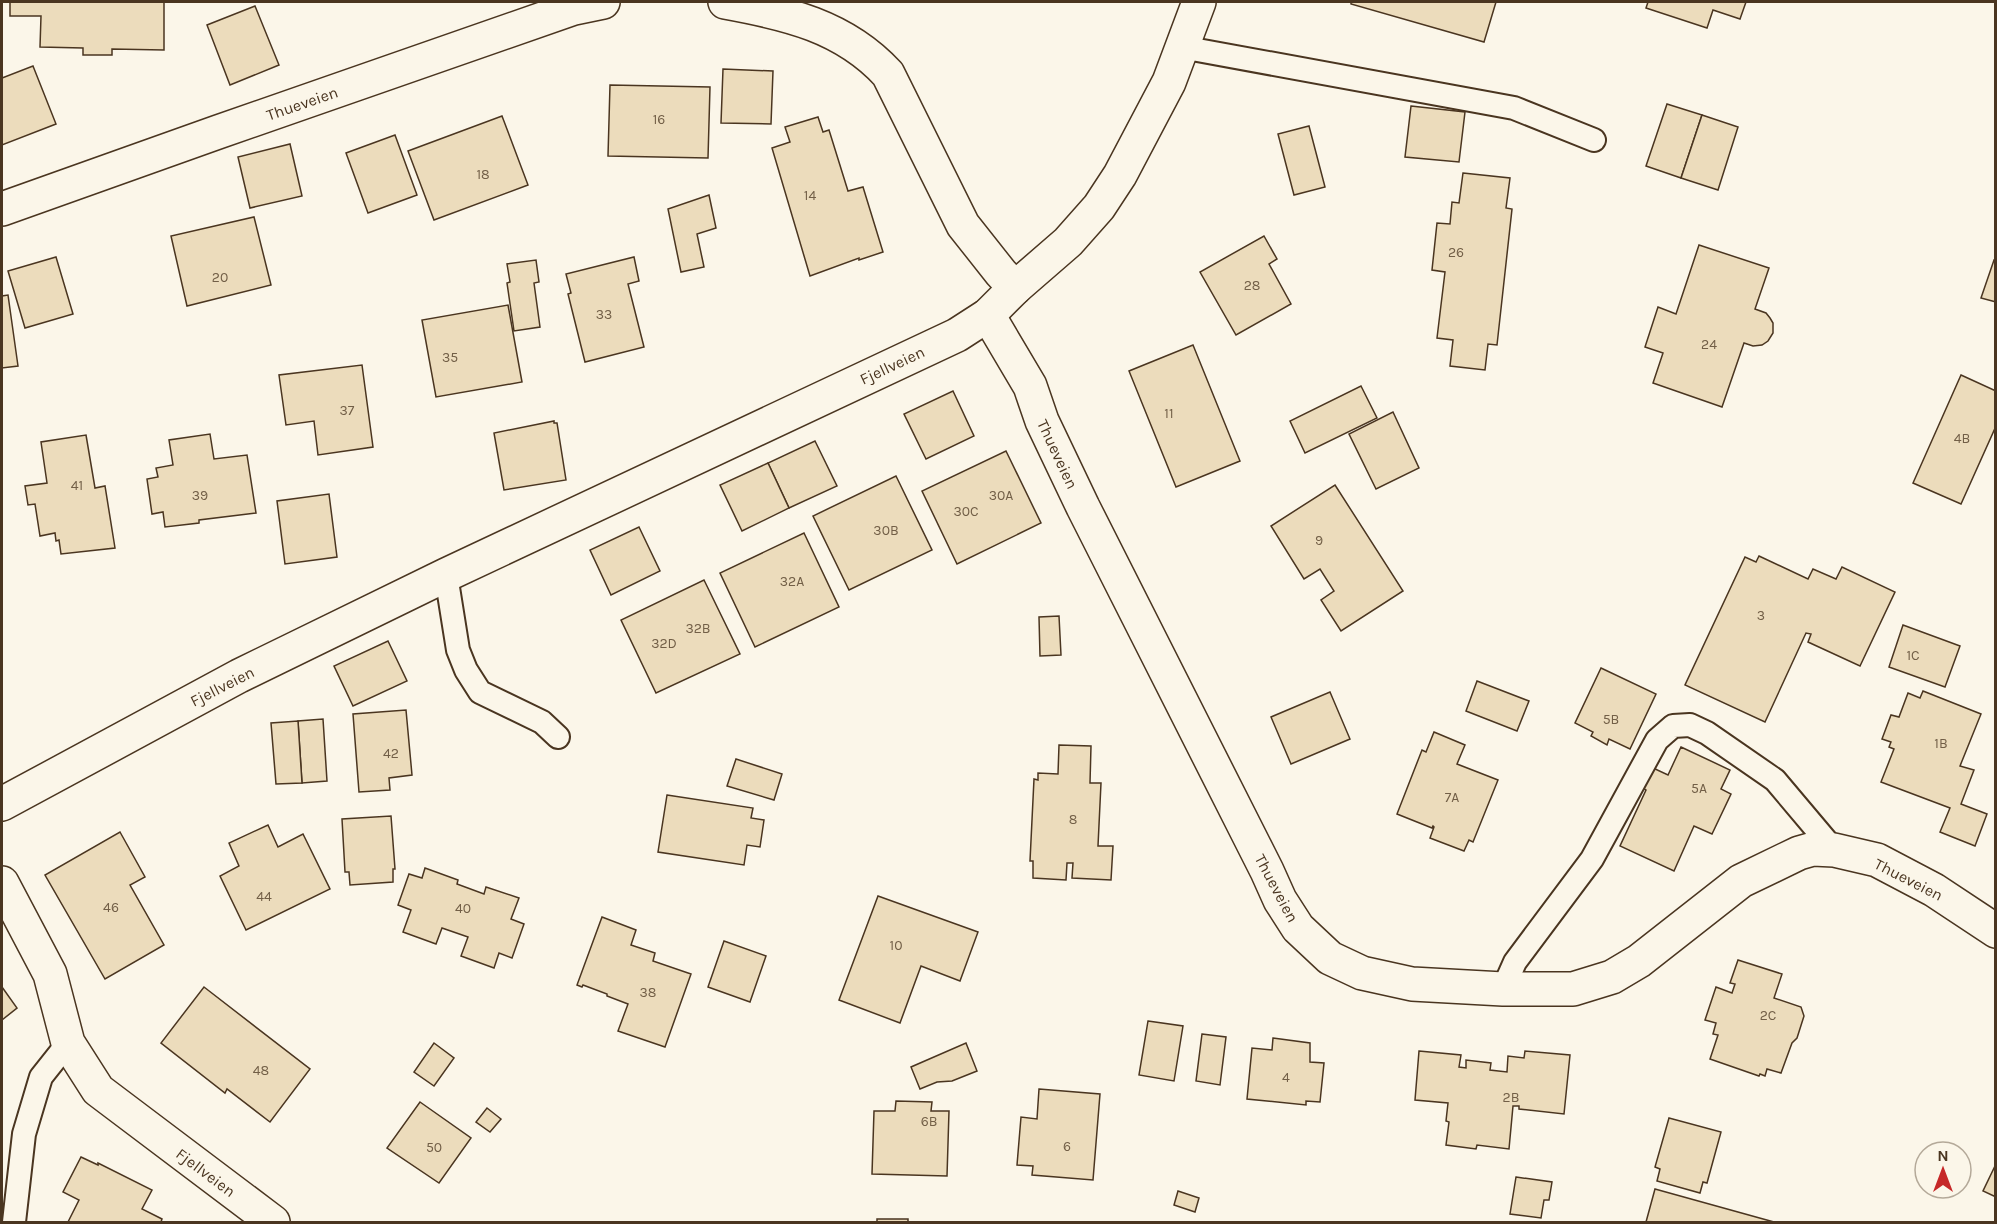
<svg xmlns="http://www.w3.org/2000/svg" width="1997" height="1224" viewBox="0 0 1997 1224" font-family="Karla,sans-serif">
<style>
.building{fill:#ecdcbc;stroke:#4a3520;stroke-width:1.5}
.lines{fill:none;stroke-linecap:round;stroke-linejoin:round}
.lane-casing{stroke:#4a3520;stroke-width:26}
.street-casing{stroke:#4a3520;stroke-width:36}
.lane{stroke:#fbf6e9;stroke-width:22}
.street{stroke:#fbf6e9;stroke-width:33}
.labels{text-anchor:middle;stroke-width:4.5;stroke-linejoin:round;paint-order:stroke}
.number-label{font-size:14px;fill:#725f47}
.street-label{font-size:16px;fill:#4a3520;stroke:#fbf6e9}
</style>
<rect width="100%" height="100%" fill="#fbf6e9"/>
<g class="building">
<path d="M10,2H164V50L112,49V55H83V48L40,47L41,16H10Z"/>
<path d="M1351,2H1496L1484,42L1351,4Z"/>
<path d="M1648,2H1746L1740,19L1713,10L1707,28L1646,8Z"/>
<path d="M255,6L279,65L230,85L207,25Z"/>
<path d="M33,66L56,124L2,145V78Z"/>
<path d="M723,69L773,71L771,124L721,123Z"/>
<path d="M610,85L710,87L708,158L608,156Z"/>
<path d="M1667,104L1702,115L1681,178L1646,166Z"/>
<path d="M1411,106L1465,112L1459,162L1405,157Z"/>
<path d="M1702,115L1738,127L1718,190L1681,178Z"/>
<path d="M502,116L528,185L434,220L408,151Z"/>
<path d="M818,117L823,132L829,130L848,191L863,187L883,252L859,260V258L810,276L772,148L790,142L785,127Z"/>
<path d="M1309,126L1325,187L1294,195L1278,134Z"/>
<path d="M395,135L417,195L368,213L346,153Z"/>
<path d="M290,144L302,196L250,208L238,157Z"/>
<path d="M1463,173L1510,178L1506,208L1512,209L1497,345L1488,344L1485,370L1450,366L1453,340L1437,338L1445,272L1432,270L1437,223L1450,224L1452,202L1459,203Z"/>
<path d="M709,195L716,228L697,234L704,267L681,272L668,209Z"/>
<path d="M254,217L271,285L187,306L171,236Z"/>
<path d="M1264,236L1277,259L1269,264L1291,304L1236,335L1200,272Z"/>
<path d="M1699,245L1769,268L1755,309L1766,313L1770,318L1773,323V333L1768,341L1762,345L1753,346L1744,343L1722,407L1653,383L1663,353L1645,347L1658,307L1676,314Z"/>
<path d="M56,257L73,314L25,328L8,271Z"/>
<path d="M634,257L639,281L628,284L644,347L585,362L568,294L571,293L566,274Z"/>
<path d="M536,260L539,282L534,283L540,327L514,331L507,283L510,282L507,264Z"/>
<path d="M1994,260L1996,261V302L1981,298Z"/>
<path d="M8,295L18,366L2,368V296Z"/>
<path d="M508,305L522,382L436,397L422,320Z"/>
<path d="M1193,345L1240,461L1176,487L1129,371Z"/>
<path d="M362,365L373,447L318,455L314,421L286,425L279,375Z"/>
<path d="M1961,375L1996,391V426L1961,504L1913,483Z"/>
<path d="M1361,386L1377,418L1305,453L1290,421Z"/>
<path d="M953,391L974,436L926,459L904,414Z"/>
<path d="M1393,412L1419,468L1376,489L1349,434Z"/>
<path d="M554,421V423H557L566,480L504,490L494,433Z"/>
<path d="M210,434L214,459L247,455L256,513L199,520V523L165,527L163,512L152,514L147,479L158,477L156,468L173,465L169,440Z"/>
<path d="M86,435L95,488L105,486L115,548L61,554L59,540L56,541L55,533L40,536L35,504L28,505L25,486L47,483L41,442Z"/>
<path d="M815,441L837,486L789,508L768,463Z"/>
<path d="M1006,451L1041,523L957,564L922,491Z"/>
<path d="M768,463L789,508L742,531L720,485Z"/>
<path d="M896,476L932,550L849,590L813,516Z"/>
<path d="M1335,485L1403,591L1341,631L1321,600L1334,591L1320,569L1304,579L1271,526Z"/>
<path d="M329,494L337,557L285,564L277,501Z"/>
<path d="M639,527L660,571L611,595L590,550Z"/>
<path d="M804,533L839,607L755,647L720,573Z"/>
<path d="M1759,556L1808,579L1813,569L1836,579L1842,567L1895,592L1860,666L1808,642L1811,634L1806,633L1765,722L1685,685L1745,557L1756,562Z"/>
<path d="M704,580L740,654L656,693L621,620Z"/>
<path d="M1059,616L1061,655L1040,656L1039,617Z"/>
<path d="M1903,625L1960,646L1945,687L1889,667Z"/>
<path d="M388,641L407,681L353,706L334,666Z"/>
<path d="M1601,668L1656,694L1630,749L1609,739L1607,745L1591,736L1593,732L1575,723Z"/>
<path d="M1477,681L1529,701L1517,731L1466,711Z"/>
<path d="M1923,691L1981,714L1960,766L1974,770L1961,804L1987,814L1975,846L1940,832L1950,808L1881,782L1894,749L1889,747L1891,742L1882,739L1891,715L1899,717L1908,693L1920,698Z"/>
<path d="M1330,692L1350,739L1291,764L1271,717Z"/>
<path d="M406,710L412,775L389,778L390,790L359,792L353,714Z"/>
<path d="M323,719L327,781L302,783L298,721Z"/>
<path d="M298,721L302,783L276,784L271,723Z"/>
<path d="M1434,732L1465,745L1457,764L1498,780L1473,842L1469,840L1464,851L1430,838L1434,827L1433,826L1432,828L1397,814L1422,750L1426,752Z"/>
<path d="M1059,745L1091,746L1090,783H1101L1098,846H1113L1111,880L1072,878L1073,863H1067L1066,880L1033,878V861H1030L1034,779L1038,780V773L1058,774Z"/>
<path d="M1681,747L1730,770L1721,789L1731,794L1712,834L1694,826L1674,871L1620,846L1646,790L1641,787L1651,767L1668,775Z"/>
<path d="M736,759L782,774L774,800L727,786Z"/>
<path d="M667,795L753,808L751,818L764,820L760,847L747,845L744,865L658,852Z"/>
<path d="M391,816L395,869H393V882L350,885L349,872H345L342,819Z"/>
<path d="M268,825L278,847L303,834L330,889L246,930L220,876L239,866L229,843Z"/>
<path d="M120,832L145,877L130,885L164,945L105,979L45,875Z"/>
<path d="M425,868L458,880L457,884L484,894L486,887L519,898L511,919L524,924L512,958L499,953L494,968L461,956L468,937L442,928L436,944L403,932L411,910L398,905L409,874L422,878Z"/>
<path d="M878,896L978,932L960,981L921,966L900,1023L839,1000Z"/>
<path d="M602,917L636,930L631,945L655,953L653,961L691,974L665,1047L618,1031L628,1004L607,996V994L583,985L582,987L577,985Z"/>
<path d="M724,941L766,956L750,1002L708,987Z"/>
<path d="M1738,960L1782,974L1774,998L1801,1007L1804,1016L1797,1038L1792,1043L1781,1073L1767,1069L1765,1076L1760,1074L1759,1076L1710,1059L1718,1035L1713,1034L1716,1023L1705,1020L1716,987L1732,993L1735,984L1730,983Z"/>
<path d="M2,987L17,1008L2,1020Z"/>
<path d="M204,987L310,1069L270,1122L227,1089L225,1093L161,1043Z"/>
<path d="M1148,1021L1183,1026L1174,1081L1139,1075Z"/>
<path d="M1202,1034L1226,1037L1220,1085L1196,1081Z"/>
<path d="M1273,1038L1310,1043V1062L1324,1063L1320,1102L1306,1101V1105L1247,1099L1252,1048L1272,1050Z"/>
<path d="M434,1043L454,1058L434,1086L414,1072Z"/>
<path d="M966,1043L977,1071L952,1081L937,1082L920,1089L911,1067Z"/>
<path d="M1419,1051L1461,1055L1459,1067L1466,1068V1060L1491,1063L1490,1070L1507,1072L1508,1056L1524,1058L1525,1051L1570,1055L1564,1114L1519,1109V1106H1513L1509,1149L1477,1145L1476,1149L1446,1145L1449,1122L1446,1121L1448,1103L1415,1100Z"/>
<path d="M1039,1089L1100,1094L1093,1180L1032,1175L1033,1166L1017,1165L1021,1117L1037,1119Z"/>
<path d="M896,1101L932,1102L931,1111H949L947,1176L872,1174L874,1111H895Z"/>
<path d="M420,1102L471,1138L439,1183L387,1148Z"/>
<path d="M487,1108L501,1119L490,1132L476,1122Z"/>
<path d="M1669,1118L1721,1132L1707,1183L1703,1182L1700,1193L1657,1181L1660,1169L1655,1167Z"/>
<path d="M81,1157L98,1165V1163L152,1190L142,1209L162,1219L161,1222H68L79,1200L63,1192Z"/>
<path d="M1995,1166H1996V1197L1983,1191Z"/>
<path d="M1516,1177L1552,1182L1549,1200H1544L1541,1218L1510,1214Z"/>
<path d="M1655,1189L1774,1222H1646Z"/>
<path d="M1178,1191L1199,1198L1195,1212L1174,1205Z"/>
<rect x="877" y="1219" width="31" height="3"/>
</g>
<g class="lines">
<g class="lane-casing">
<g id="lane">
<path d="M1181,47L1514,108L1594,140"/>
<path d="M446,575L458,650L466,670L480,692L542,722L558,737"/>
<path d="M1503,989L1515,962L1592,859L1657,740L1673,726L1690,725L1707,733L1775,780L1834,850"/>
<path d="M14,1222L24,1134L41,1077L68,1043"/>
</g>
</g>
<g class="street-casing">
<g id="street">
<path d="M725,2C786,13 844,26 888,74L963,225L1001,273L1015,288"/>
<path d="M2,209L218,132L574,8L603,2"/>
<path d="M988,315L1030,386L1042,421L1083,507L1267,871L1280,900L1298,928L1330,958L1362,973L1412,984L1503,989H1573L1612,977L1639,961L1741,881L1799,853L1813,849L1834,850L1877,860L1934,890L1996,931"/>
<path d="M2,804L239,676L446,575L957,335L988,315L1015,288L1068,242L1099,207L1120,175L1169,82L1199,2"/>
<path d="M2,883L50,974L68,1043L98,1090L273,1222"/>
</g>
</g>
<use href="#lane" class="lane"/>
<use href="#street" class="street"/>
</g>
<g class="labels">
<g class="number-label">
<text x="659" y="124">16</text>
<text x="483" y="179">18</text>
<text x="810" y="200">14</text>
<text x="1456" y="257">26</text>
<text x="220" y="282">20</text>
<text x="1252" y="290">28</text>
<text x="604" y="319">33</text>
<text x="1709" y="349">24</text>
<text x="450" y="362">35</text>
<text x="347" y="415">37</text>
<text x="1169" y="418">11</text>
<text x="1962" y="443">4B</text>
<text x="77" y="490">41</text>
<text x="200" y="500">39</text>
<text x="1001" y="500">30A</text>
<text x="966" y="516">30C</text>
<text x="886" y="535">30B</text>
<text x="1319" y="545">9</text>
<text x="792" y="586">32A</text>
<text x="1761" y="620">3</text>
<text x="698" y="633">32B</text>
<text x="664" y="648">32D</text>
<text x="1913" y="660">1C</text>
<text x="1611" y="724">5B</text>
<text x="1941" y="748">1B</text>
<text x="391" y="758">42</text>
<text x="1699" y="793">5A</text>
<text x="1452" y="802">7A</text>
<text x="1073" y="824">8</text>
<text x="264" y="901">44</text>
<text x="111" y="912">46</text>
<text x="463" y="913">40</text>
<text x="896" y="950">10</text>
<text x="648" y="997">38</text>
<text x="1768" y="1020">2C</text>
<text x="261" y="1075">48</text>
<text x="1286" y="1082">4</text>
<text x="1511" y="1102">2B</text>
<text x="929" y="1126">6B</text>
<text x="1067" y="1151">6</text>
<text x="434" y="1152">50</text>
</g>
<g class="street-label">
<text transform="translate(302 103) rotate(-19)" y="6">Thueveien</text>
<text transform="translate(892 365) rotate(-25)" y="6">Fjellveien</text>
<text transform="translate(1058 454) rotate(65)" y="6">Thueveien</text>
<text transform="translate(222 686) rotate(-27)" y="6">Fjellveien</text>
<text transform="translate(1909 879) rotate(27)" y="6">Thueveien</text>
<text transform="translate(1277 888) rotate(62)" y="6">Thueveien</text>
<text transform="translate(206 1172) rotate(37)" y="6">Fjellveien</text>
</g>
</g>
<rect width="1997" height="1224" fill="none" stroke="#4a3520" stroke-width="6"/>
<g transform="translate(1943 1170)"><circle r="28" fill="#fbf6e9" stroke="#b4a999" stroke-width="1.5"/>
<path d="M0-4.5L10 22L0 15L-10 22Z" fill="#c62828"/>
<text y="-9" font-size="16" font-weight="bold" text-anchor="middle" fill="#4a3520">N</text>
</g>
</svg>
